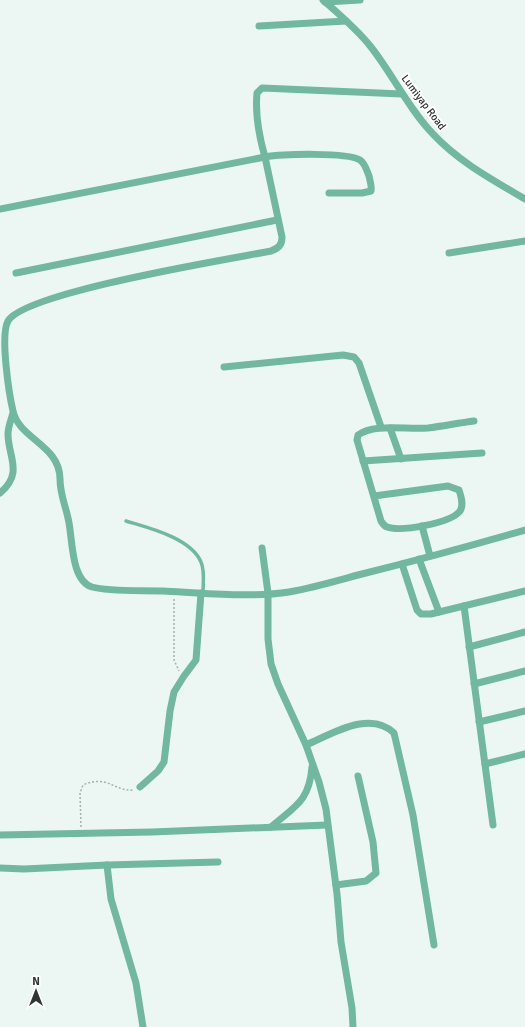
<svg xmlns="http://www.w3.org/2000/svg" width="525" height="1027" viewBox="0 0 525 1027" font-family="Signika,sans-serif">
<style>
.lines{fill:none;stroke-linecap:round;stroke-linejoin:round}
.path{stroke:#a8b0ad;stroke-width:1.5;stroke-dasharray:2 2;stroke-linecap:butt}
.service{stroke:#71b8a0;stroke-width:3.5}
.minor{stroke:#71b8a0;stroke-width:7}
.labels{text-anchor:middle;stroke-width:4;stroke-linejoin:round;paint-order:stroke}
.street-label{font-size:11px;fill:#303432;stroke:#fff}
</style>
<rect width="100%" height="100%" fill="#ecf7f3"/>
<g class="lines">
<g class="path">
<path d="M174,599V660L179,671"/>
<path d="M81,827L80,793L83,785C108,774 114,792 134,790"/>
</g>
<path class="service" d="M126,521C149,528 191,538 201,562C205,571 203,583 203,593"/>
<g class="minor">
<path d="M323,0C339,14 358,30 371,47C393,75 408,108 433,134C459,162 493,180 525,199"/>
<path d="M325,2L360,0"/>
<path d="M259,26L346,21"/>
<path d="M329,193H362L371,191C372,186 370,181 369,176C367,171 365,163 360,160C347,152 282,154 265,157L282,237C282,246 278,248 271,251C230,259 25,292 8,321C0,335 9,394 13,411C19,439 60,445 60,479C60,494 65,504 68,518C73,537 70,580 92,587C110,592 143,590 163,591C201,593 252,598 289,592C312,588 336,581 358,575C414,561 470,546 525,530"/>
<path d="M0,209L265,157C259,136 255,114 257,93L262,88L402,94"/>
<path d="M449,253L525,241"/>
<path d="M16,273L277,220"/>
<path d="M224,367L343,355L354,357L359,363L381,427"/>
<path d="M390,428L401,459"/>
<path d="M363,461L482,453"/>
<path d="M0,493C24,473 8,457 8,434C8,427 11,420 13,413"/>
<path d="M374,496L448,486L459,490C461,496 464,505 460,511C451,523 401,532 387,527C384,526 383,524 381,521L357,440L358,435C374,423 407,430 428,428C443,426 459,423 474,421"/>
<path d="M422,526L430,556"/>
<path d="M262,548L268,593V639L271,664L278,684L306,745L319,782L326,809L337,894L341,942L352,1008L353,1027"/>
<path d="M419,559L439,612"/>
<path d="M402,564L417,610L421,614H431L525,591"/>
<path d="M464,606L493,825"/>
<path d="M469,647L525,632"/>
<path d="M474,684L525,671"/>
<path d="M479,722L525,711"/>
<path d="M306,745C330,735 370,709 394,733L413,815L434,945"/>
<path d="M485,764L525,754"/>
<path d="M140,787L158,771L164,762L170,711L174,692L184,676L196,660L201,593"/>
<path d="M271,827C295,806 309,802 312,767"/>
<path d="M0,835L152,832L327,825"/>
<path d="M107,865L111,899L136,983L143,1027"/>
<path d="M0,868L24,869L107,865L218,862"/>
<path d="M336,885L366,881L376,873L373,842L358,776"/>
</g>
</g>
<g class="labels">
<g class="street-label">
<text transform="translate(424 102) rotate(53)" y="4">Lumiyap Road</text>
</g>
</g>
<g transform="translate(36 991)" stroke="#ffffff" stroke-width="3" paint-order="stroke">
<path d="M0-3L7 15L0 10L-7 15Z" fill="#303432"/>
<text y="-6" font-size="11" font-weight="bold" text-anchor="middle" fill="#303432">N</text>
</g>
</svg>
